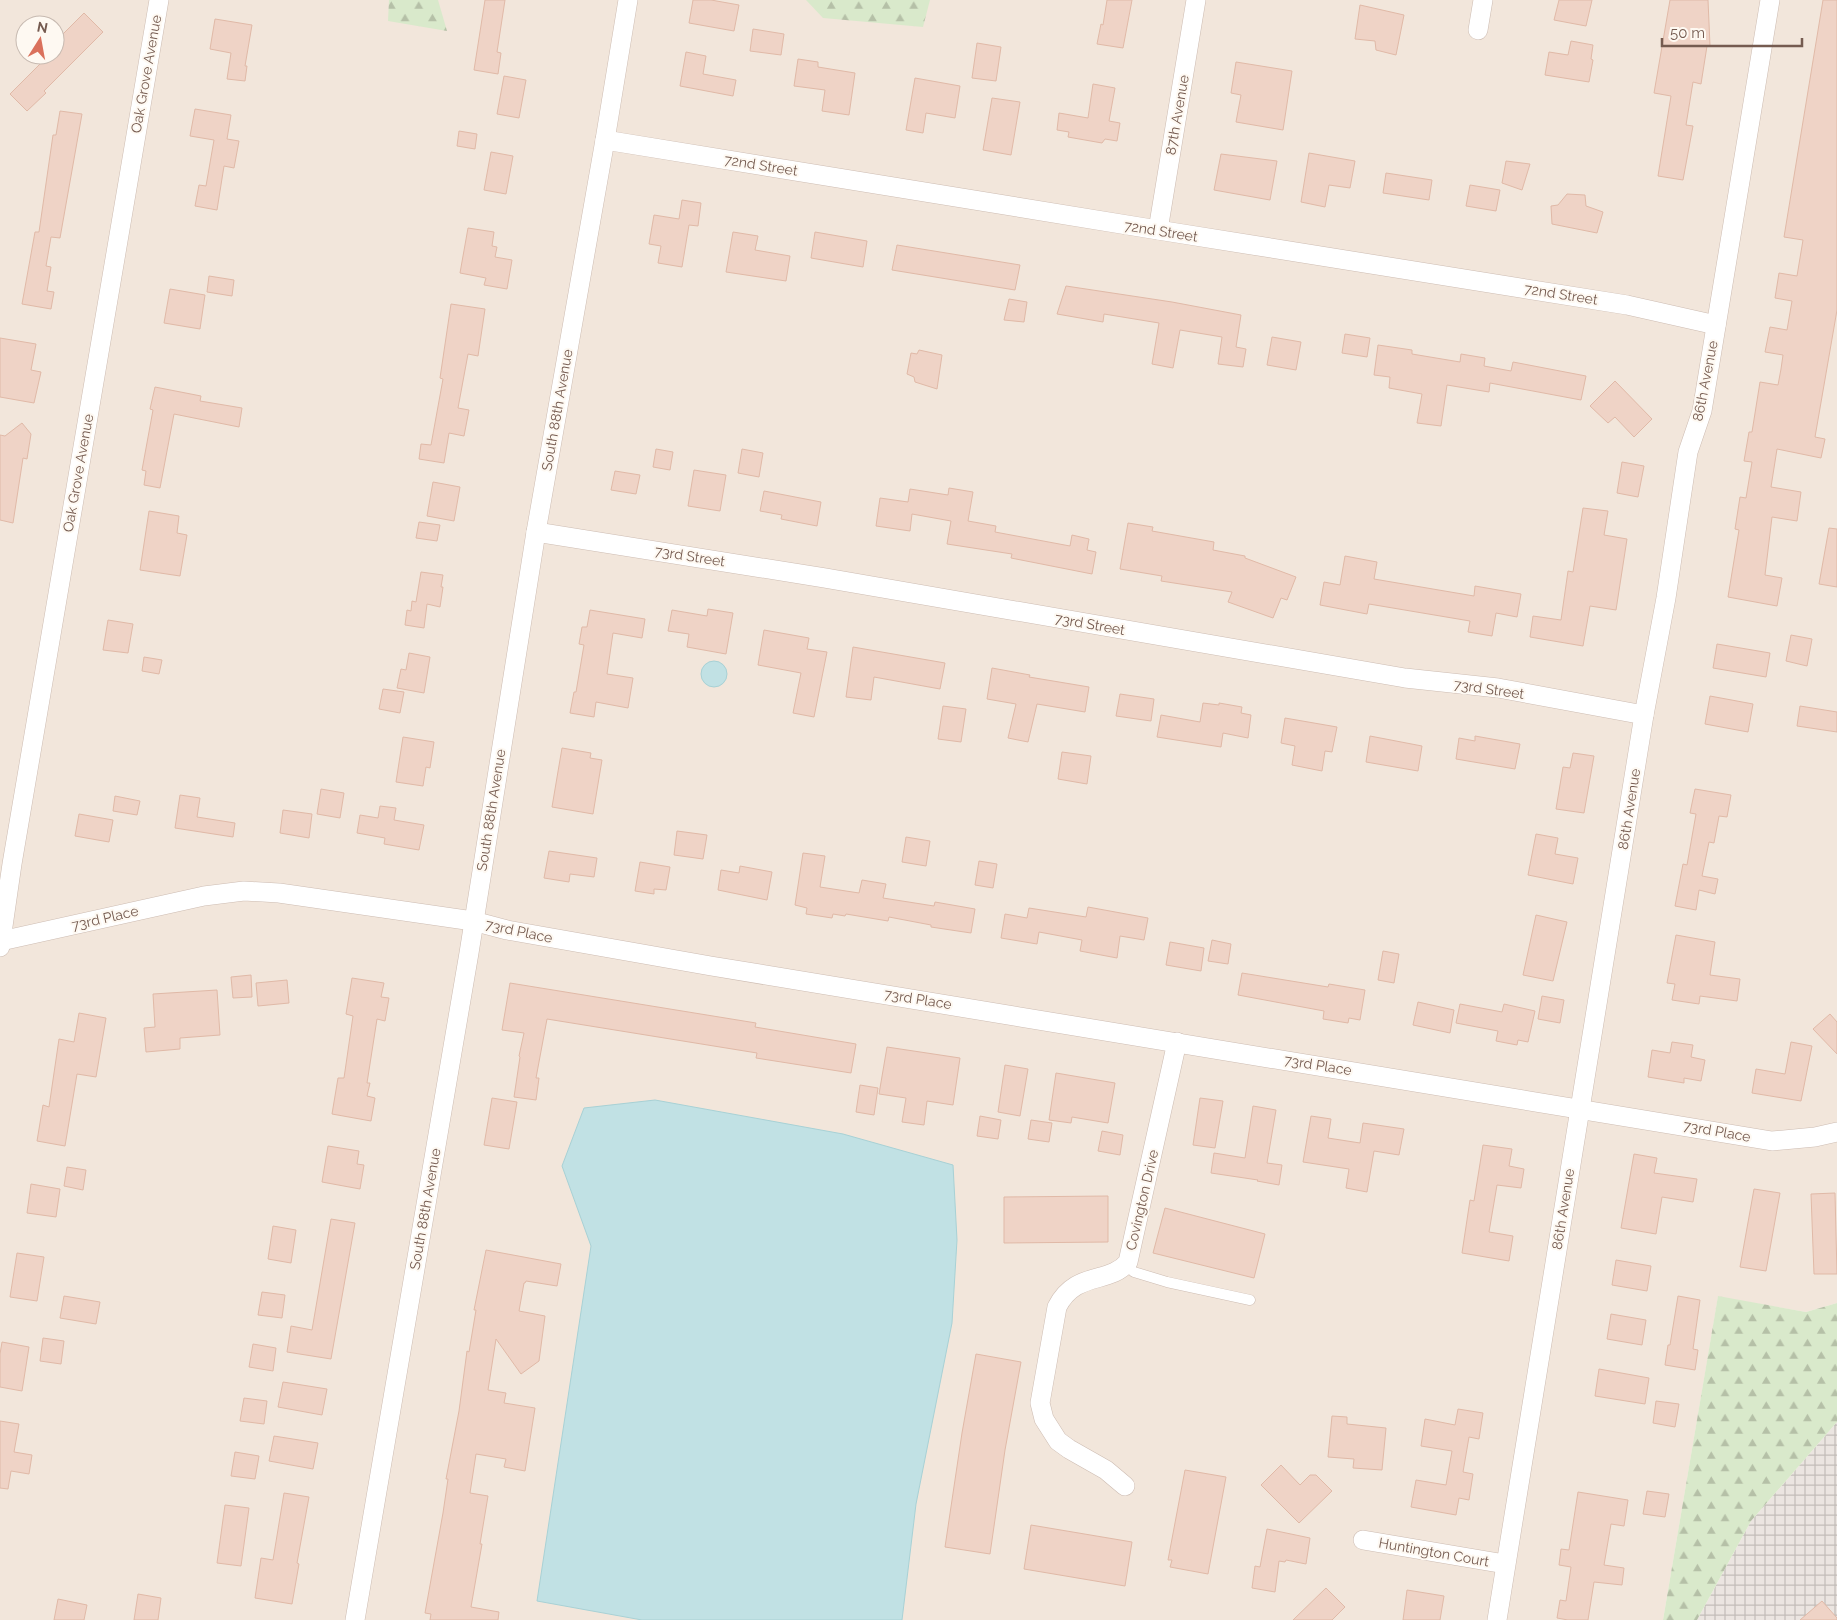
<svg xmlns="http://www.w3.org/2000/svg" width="1837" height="1620" viewBox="0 0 1837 1620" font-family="Raleway,sans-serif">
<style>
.residential{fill:#f2e6db;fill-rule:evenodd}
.industrial{fill:url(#industrial-grid)}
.forest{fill:url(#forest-firs)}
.water{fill:#c1e1e4;stroke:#a8d1d5}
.building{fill:#efd3c6;stroke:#e0b9a7}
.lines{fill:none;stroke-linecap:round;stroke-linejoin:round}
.service-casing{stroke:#cdbcb2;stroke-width:11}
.minor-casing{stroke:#cdbcb2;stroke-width:20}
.service{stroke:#fff;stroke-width:10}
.minor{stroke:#fff;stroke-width:19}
.labels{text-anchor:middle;stroke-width:4;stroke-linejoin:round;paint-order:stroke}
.street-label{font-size:14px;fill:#755b50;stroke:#fef9f2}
</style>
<defs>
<pattern id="industrial-grid" width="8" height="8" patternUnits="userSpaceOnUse" patternTransform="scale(1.25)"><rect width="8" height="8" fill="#ebe5e1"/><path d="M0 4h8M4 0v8" fill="none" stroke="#c3bdb9"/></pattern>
<pattern id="forest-firs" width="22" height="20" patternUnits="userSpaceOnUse" patternTransform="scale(1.25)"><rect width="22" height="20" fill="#d9e9cb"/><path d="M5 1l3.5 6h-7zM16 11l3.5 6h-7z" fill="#b5c0a7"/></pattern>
</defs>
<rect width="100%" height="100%" fill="#fbf4ec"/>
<path class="residential" d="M0,0H1837V1303L1806,1312L1718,1297L1663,1620H0ZM25,25H55V55H25Z"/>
<path class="industrial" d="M1837,1422V1620H1697L1751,1521Z"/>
<g class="forest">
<path d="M389,0H438L447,31L388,21Z"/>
<path d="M806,0H930L923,27L823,18Z"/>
<path d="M1718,1296L1806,1312L1837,1303V1422L1751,1521L1697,1620H1663Z"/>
</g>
<g class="water">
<circle cx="714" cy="674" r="13"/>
<path d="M655,1100L843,1134L953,1165L957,1240L952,1323L916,1504L902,1620H642L537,1601L591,1246L562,1166L584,1108Z"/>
</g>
<g class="building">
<path d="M485,0H505L497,52L501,53L498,74L474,70Z"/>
<path d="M693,0H711L739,5L734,31L689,23Z"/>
<path d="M1107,0H1132L1123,48L1097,44L1101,24L1103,25Z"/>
<path d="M1559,0H1592L1586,26L1554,20Z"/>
<path d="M1670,0H1708L1710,46H1707L1701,84L1693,82L1686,125L1693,126L1683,180L1658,176L1671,96L1654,93Z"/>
<path d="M1823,0H1837V310L1815,437L1825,439L1821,458L1777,449L1771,487L1801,492L1797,521L1772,517L1765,575L1782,578L1777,606L1728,597L1739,530L1735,529L1740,497L1746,498L1752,462L1744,461L1749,432H1752L1760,382L1778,385L1781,369L1783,355L1765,352L1770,327L1787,330L1792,301L1775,298L1779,273L1797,276L1803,240L1784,237Z"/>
<path d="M1360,5L1404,15L1396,55L1376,50L1375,41L1355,39Z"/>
<path d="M84,13L103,32L44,91L46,93L27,111L10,94L42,62L35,55H55V42Z"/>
<path d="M215,19L252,25L245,66H247L245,81L227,79L231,53L210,49Z"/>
<path d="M753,29L784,34L781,55L750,51Z"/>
<path d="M1571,41L1593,45L1591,59L1593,60L1589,82L1545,75L1549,52L1568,55Z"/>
<path d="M977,43L1001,47L996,81L972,78Z"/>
<path d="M686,52L706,56L703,74L736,80L733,96L680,86Z"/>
<path d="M798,59L818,62V67L855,73L849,115L822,111L825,90L794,86Z"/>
<path d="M1236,62L1292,71L1283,130L1236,122L1241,95L1231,93Z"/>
<path d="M504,76L526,80L519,118L497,114Z"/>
<path d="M915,78L960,86L955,118L926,113L923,133L906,130Z"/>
<path d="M1093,84L1115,88L1109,121L1120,123L1117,141L1105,139L1102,143L1068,137L1069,132L1057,130L1059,113L1088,118Z"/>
<path d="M992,98L1020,102L1011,155L983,150Z"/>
<path d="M195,109L231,115L227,139L239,141L234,168L224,166L217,210L195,206L199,185L206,186L214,140L190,136Z"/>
<path d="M60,111L82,114L60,238L51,237L46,266L51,267L47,291L54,292L51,309L22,304L35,232H39L53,135H56Z"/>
<path d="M459,131L477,134L475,149L457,146Z"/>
<path d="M491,152L513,156L506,194L484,190Z"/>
<path d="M1309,153L1355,161L1350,188L1329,185L1325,207L1301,202Z"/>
<path d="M1221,154L1277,161L1270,200L1214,190Z"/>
<path d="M1506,161L1530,164L1522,190L1502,183Z"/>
<path d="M1386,173L1432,180L1429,200L1383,193Z"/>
<path d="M1470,185L1500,190L1496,211L1466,206Z"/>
<path d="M1567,194L1585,195L1586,206L1603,212L1597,233L1552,224L1551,206L1558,205Z"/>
<path d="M682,200L701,203L698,226L689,225L682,267L658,263L661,246L649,244L654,215L679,219Z"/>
<path d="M468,228L494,232L492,246L497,247L495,257L512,260L507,289L484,285L486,278L460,273Z"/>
<path d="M733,232L758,236L755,250L790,256L786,281L726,272Z"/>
<path d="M815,232L867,241L863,267L811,258Z"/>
<path d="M897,245L1020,265L1015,290L892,270Z"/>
<path d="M209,276L234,280L232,296L207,292Z"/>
<path d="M1066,286L1172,302L1241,315L1236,347L1246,349L1243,367L1218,364L1222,337L1180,330L1173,368L1152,364L1159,323L1104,314L1103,322L1057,314Z"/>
<path d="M170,289L205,295L200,329L164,323Z"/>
<path d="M1009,299L1027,302L1024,322L1004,320Z"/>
<path d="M451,304L485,309L478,356L468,354L458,408L469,410L464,436L449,433L444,463L419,459L421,444L431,445L443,379L440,378Z"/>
<path d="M1345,334L1370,338L1367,357L1342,353Z"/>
<path d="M1272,337L1301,342L1296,370L1267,365Z"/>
<path d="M0,338L36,344L31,370L41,372L34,403L0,397Z"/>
<path d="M1378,345L1412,350V354L1460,362L1461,354L1485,358L1484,366L1511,371L1513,362L1586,376L1581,400L1490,383L1489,392L1447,385L1441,426L1417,423L1422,394L1389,388L1390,377L1374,375Z"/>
<path d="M919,350L942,355L937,389L915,382L914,377L907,374L911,353L917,354Z"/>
<path d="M1615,381L1652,419L1634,437L1615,417L1608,423L1590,406Z"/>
<path d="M155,387L201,396L200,401L242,408L239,427L174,414L160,488L144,485L146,471L142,470L153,410L150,409Z"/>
<path d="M22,423L31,434L27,459L23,458L13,523L0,520V435L5,436Z"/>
<path d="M656,449L673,452L670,470L653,467Z"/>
<path d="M742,449L763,453L759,477L738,473Z"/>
<path d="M1622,462L1644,466L1638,497L1617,493Z"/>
<path d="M694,470L726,475L720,511L688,506Z"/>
<path d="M615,471L640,475L636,494L611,490Z"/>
<path d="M433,482L460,487L454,521L427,516Z"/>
<path d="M949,488L973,492L968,521L996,526L995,532L1070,546L1072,535L1089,539L1087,550L1096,552L1092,574L1011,558L1012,554L947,544L951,521L912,514L910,531L876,526L880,498L908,502L910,489L948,495Z"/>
<path d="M764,491L821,502L817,526L781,519L782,515L760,511Z"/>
<path d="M1583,508L1608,511L1604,535L1627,539L1616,610L1590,606L1583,646L1530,637L1533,616L1561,620L1568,571L1573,572Z"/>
<path d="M149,511L179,516L177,533L187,535L180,576L140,570Z"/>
<path d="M419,522L440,525L437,541L416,538Z"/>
<path d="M1128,523L1153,527L1152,531L1214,542L1213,550L1245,556V558L1296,577L1287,600L1281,598L1273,618L1228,602L1232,592L1161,581L1162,576L1120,569Z"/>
<path d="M1829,528L1837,529V587L1819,584Z"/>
<path d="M1345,556L1377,562L1374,579L1474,596L1475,586L1521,594L1517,617L1496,613L1492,636L1468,632L1470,621L1369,604L1367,614L1320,605L1324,582L1340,585Z"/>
<path d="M421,572L443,575L441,587H443L440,607L427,604L424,628L405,625L407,610L411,611L412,601L416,602Z"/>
<path d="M708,609L733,613L726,654L687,647L689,634L668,631L672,610L707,616Z"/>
<path d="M590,610L645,619L642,638L613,633L607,674L633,678L628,708L596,702L594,717L570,713L574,692H576L584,645L579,644L582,627H587Z"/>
<path d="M108,620L133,624L128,653L103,650Z"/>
<path d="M764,630L809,638L807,649L827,652L814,717L793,713L801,673L758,665Z"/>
<path d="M1791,635L1812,639L1807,666L1786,661Z"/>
<path d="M1717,644L1770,653L1766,677L1713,668Z"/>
<path d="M853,647L945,663L940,689L874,677L871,700L846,697Z"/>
<path d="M409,653L430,657L424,693L397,688L401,669L406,670Z"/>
<path d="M144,657L162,660L159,674L142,671Z"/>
<path d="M992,668L1030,675L1029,677L1089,687L1085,712L1037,704L1028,742L1008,738L1016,704L987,699Z"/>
<path d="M383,689L404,692L400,713L379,709Z"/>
<path d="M1120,694L1154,699L1151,721L1116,716Z"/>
<path d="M1710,696L1753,704L1748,732L1705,724Z"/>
<path d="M1203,703L1219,705V703L1242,707L1241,713L1251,715L1248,738L1223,733L1221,747L1157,737L1161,715L1200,722Z"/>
<path d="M943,706L966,709L961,742L938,739Z"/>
<path d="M1800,706L1837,712V732L1797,726Z"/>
<path d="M1285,718L1337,727L1332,752L1325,751L1322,771L1292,765L1295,746L1281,743Z"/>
<path d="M1370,736L1422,746L1418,771L1366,762Z"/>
<path d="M1475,736L1520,744L1515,769L1456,759L1459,738L1475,741Z"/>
<path d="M403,737L434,742L430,768L426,767L423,786L396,782Z"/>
<path d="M562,748L591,753L590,758L602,760L593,814L552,807Z"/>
<path d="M1062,752L1091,756L1087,784L1058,779Z"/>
<path d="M1573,753L1594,756L1584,813L1556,809L1563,767L1570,768Z"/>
<path d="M321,789L344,793L340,818L317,814Z"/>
<path d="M1695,789L1731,795L1727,817L1719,816L1714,843L1709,842L1702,876L1718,879L1715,894L1699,890L1696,910L1675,906L1683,864L1687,865L1696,814L1690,813Z"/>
<path d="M180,795L200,798L197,817L235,823L233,837L175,828Z"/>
<path d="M115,796L140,801L137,815L113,811Z"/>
<path d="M380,806L396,808L394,820L424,825L419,850L384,844L385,838L357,833L360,815L378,818Z"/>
<path d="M283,810L312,814L309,838L280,833Z"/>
<path d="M79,814L113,820L109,842L75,836Z"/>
<path d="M677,831L707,835L703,859L674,855Z"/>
<path d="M1536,834L1558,838L1555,854L1578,858L1573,884L1528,875Z"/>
<path d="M906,837L930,841L926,866L902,862Z"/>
<path d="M549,851L597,858L594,877L570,874L569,882L544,878Z"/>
<path d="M803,853L825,856L820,887L859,893L862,880L886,884L883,898L934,906L935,902L975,909L971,933L931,927V925L889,917L888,921L846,914L845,916L833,914L832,918L806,914L807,908L795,905Z"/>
<path d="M979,861L997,864L993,888L975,885Z"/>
<path d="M640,862L670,867L666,890L654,889V894L635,891Z"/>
<path d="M740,866L772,872L767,900L718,890L721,870L739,873Z"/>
<path d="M1088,907L1148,918L1144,940L1120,936L1117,958L1080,951L1082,940L1039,932L1037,944L1001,938L1005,914L1027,918L1029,908L1086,917Z"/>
<path d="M1536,915L1567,922L1553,981L1523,975Z"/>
<path d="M1676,935L1715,942L1710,975L1740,979L1737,1001L1700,996L1699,1004L1672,1000L1675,984L1667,983Z"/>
<path d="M1212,940L1231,944L1228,964L1208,961Z"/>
<path d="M1170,942L1204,948L1201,971L1166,965Z"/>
<path d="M1383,951L1399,954L1394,983L1378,980Z"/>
<path d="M1242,973L1328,987L1329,984L1365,990L1360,1020L1349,1018L1348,1023L1323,1019L1324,1011L1238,995Z"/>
<path d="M251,975L252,997L233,998L231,977Z"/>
<path d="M352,978L384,983L381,997L389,998L385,1021L377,1019L367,1083H370L367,1096L375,1098L371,1121L332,1114L338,1078H344L353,1016L346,1014Z"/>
<path d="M287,980L289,1003L258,1006L256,983Z"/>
<path d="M510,983L756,1023L755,1027L856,1044L851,1073L756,1058L757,1053L547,1019L536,1078H539L536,1100L514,1097L520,1057L519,1056L524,1033L502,1030Z"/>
<path d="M217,990L220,1035L180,1038V1049L146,1052L144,1028L155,1027L153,994Z"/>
<path d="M1542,996L1564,1000L1560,1023L1538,1019Z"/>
<path d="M1418,1002L1454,1010L1450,1033L1413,1025Z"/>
<path d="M1460,1004L1502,1012L1504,1004L1535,1011L1528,1042L1518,1040L1517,1045L1496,1041L1498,1031L1456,1023Z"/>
<path d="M79,1013L106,1018L96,1077L77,1074L65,1146L37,1141L43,1105L49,1107L59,1039L74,1042Z"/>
<path d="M1830,1014L1837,1022V1054L1813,1029Z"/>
<path d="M1672,1042L1693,1045L1691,1057L1705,1060L1701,1081L1684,1078V1083L1648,1077L1652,1050L1670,1053Z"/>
<path d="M1791,1042L1812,1046L1801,1101L1752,1093L1756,1069L1785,1074Z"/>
<path d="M887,1047L960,1058L953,1105L927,1101L924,1125L902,1122L906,1098L879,1094Z"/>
<path d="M1005,1065L1028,1069L1020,1116L998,1112Z"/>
<path d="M1056,1073L1115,1083L1108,1123L1072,1117L1071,1123L1049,1120Z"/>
<path d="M860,1085L878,1088L874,1115L856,1112Z"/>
<path d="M492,1098L517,1102L509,1149L484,1145Z"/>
<path d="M1200,1098L1223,1101L1215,1148L1193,1145Z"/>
<path d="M1253,1106L1276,1110L1267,1163L1282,1165L1279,1185L1257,1181L1258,1180L1211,1173L1214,1153L1245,1158Z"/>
<path d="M980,1116L1001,1120L998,1139L977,1136Z"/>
<path d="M1311,1116L1331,1119L1328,1138L1360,1143L1363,1123L1404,1129L1399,1155L1374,1151L1367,1192L1346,1188L1349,1169L1303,1162Z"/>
<path d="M1031,1120L1052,1123L1049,1142L1028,1139Z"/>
<path d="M1102,1131L1123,1135L1120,1155L1098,1151Z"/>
<path d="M1483,1145L1512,1149L1509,1166L1524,1169L1521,1188L1497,1185L1489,1232L1513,1236L1509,1261L1462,1253L1470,1200L1474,1201Z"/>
<path d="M328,1146L359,1151L357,1164L364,1165L360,1189L322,1182Z"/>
<path d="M1634,1154L1657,1158L1654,1173L1697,1179L1693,1202L1662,1197L1656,1234L1621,1228Z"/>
<path d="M67,1167L86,1170L83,1190L64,1186Z"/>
<path d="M31,1184L60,1189L56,1217L27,1213Z"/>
<path d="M1754,1189L1780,1193L1766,1271L1740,1267Z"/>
<path d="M1835,1193L1837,1274H1814L1811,1194Z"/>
<path d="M1108,1196V1242L1004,1243V1197Z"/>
<path d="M1165,1208L1265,1234L1254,1278L1153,1253Z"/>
<path d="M331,1219L355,1223L331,1359L287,1352L291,1326L312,1330Z"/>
<path d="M273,1226L296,1230L291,1263L268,1259Z"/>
<path d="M486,1250L561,1264L557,1286L526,1281L525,1283H524L519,1311L545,1316L539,1361L521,1374L496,1339L488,1390L506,1393L504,1403L535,1408L525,1471L504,1467L506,1459L476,1454L470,1493L488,1496L480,1544H482L471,1607L499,1612L498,1620H430L431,1614L425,1613L443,1513L448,1479H446L459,1411L467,1351L469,1352L476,1310H474Z"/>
<path d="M17,1253L44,1257L37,1301L10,1297Z"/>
<path d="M1616,1260L1651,1266L1647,1291L1612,1285Z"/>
<path d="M262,1292L285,1295L282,1318L258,1315Z"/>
<path d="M64,1296L100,1302L96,1324L60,1318Z"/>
<path d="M1678,1296L1700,1300L1693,1349L1698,1350L1695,1370L1665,1365L1668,1345H1670Z"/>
<path d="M1611,1314L1646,1320L1642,1345L1607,1339Z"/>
<path d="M43,1338L64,1341L61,1364L40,1361Z"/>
<path d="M2,1342L29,1347L22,1391L0,1387V1354Z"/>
<path d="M253,1344L276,1348L273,1371L249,1367Z"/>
<path d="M976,1354L1021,1362L1005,1450L990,1554L945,1547L962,1433Z"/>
<path d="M1599,1369L1649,1378L1645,1404L1595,1396Z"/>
<path d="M283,1382L327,1389L322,1415L278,1407Z"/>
<path d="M244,1398L267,1401L264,1424L240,1421Z"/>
<path d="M1656,1401L1679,1404L1675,1427L1653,1423Z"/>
<path d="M1458,1409L1483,1413L1479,1439L1469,1437L1463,1472L1473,1474L1469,1500L1459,1498L1456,1515L1411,1507L1416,1480L1446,1485L1452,1451L1421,1446L1425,1419L1455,1425Z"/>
<path d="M1332,1416L1347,1417V1424L1386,1428L1382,1470L1353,1468L1354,1459L1328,1457Z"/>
<path d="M0,1421L19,1424L14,1452L32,1455L29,1474L11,1471L8,1489L0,1488Z"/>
<path d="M274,1436L318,1443L313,1469L269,1461Z"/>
<path d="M235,1452L259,1456L255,1479L231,1476Z"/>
<path d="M1281,1465L1300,1485L1310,1475H1316L1332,1491L1299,1523L1261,1485Z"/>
<path d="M1185,1470L1226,1477L1208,1574L1170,1567L1172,1560H1168Z"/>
<path d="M1647,1491L1669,1494L1665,1517L1643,1514Z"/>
<path d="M1578,1492L1628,1500L1624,1526L1611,1524L1604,1565L1624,1568L1622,1585L1594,1582L1588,1620H1568L1557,1618L1560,1600L1566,1601L1571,1567L1559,1565L1561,1549L1569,1550Z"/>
<path d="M284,1493L309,1497L297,1563L299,1564L292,1604L255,1598L261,1558L273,1560Z"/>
<path d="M225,1505L249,1508L241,1566L217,1563Z"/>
<path d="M1031,1525L1132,1542L1125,1586L1024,1569Z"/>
<path d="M1267,1529L1310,1538L1306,1564L1286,1560L1285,1562L1279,1561L1275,1592L1252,1588L1255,1566L1260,1567Z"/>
<path d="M1326,1588L1345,1607L1332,1620H1293Z"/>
<path d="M1407,1590L1444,1596L1440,1620H1403Z"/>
<path d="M138,1594L161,1598L158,1620H134Z"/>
<path d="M58,1599L87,1605L84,1620H54Z"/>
<path d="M1822,1601L1837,1618V1620H1800Z"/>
</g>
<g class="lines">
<g class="service-casing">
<path id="service" d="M1126,1265L1134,1272L1167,1282L1250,1300"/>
</g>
<g class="minor-casing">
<g id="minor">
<path d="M1478,30L1483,0"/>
<path d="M605,140L1158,230L1627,305L1716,325"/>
<path d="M1158,230L1196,0"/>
<path d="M536,532L825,578L1405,678L1498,688L1644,715"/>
<path d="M1,941L204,896L244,891L279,893L473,921L507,930L711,966L1772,1141L1815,1137L1837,1132"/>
<path d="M0,947L12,864L159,0"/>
<path d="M1125,1486L1106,1470L1069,1449L1058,1441L1044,1419L1040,1403L1057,1307C1076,1270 1109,1285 1128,1262L1177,1042"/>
<path d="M1363,1540L1505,1564"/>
<path d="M355,1620L469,953L536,532L605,140L628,0"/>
<path d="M1497,1620L1644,715L1666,598L1688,452L1702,411L1770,0"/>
</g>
</g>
<use href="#service" class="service"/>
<use href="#minor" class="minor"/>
</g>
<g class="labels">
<g class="street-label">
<text transform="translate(146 74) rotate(-80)" y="5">Oak Grove Avenue</text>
<text transform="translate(1177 115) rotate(-80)" y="5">87th Avenue</text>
<text transform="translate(761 165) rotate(9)" y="5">72nd Street</text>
<text transform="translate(1161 231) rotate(9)" y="5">72nd Street</text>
<text transform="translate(1561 294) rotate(9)" y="5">72nd Street</text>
<text transform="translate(1705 381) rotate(-79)" y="5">86th Avenue</text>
<text transform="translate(557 410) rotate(-80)" y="5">South 88th Avenue</text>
<text transform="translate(78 473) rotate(-80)" y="5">Oak Grove Avenue</text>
<text transform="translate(690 556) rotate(9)" y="5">73rd Street</text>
<text transform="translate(1090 624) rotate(10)" y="5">73rd Street</text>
<text transform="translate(1489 689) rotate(8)" y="5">73rd Street</text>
<text transform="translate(1629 809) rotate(-81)" y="5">86th Avenue</text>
<text transform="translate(491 810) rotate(-81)" y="5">South 88th Avenue</text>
<text transform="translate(105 918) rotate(-13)" y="5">73rd Place</text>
<text transform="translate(519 931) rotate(12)" y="5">73rd Place</text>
<text transform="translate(918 999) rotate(9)" y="5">73rd Place</text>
<text transform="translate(1318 1065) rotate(9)" y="5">73rd Place</text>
<text transform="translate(1717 1131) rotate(10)" y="5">73rd Place</text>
<text transform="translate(1142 1200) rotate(-77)" y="5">Covington Drive</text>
<text transform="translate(425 1209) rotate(-80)" y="5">South 88th Avenue</text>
<text transform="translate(1563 1209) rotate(-81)" y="5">86th Avenue</text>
<text transform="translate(1434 1552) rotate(10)" y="5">Huntington Court</text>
</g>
</g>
<g transform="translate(40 40) rotate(11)"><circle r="24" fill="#fef9f2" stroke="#c7bab1"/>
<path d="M0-4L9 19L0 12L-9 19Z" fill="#da715c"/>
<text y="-8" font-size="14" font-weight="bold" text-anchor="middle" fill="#755b50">N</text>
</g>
<path d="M1662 38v8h140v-8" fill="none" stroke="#755b50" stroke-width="2.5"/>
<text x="1670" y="38" font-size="15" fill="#755b50" stroke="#fef9f2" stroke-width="4" paint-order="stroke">50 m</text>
</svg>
